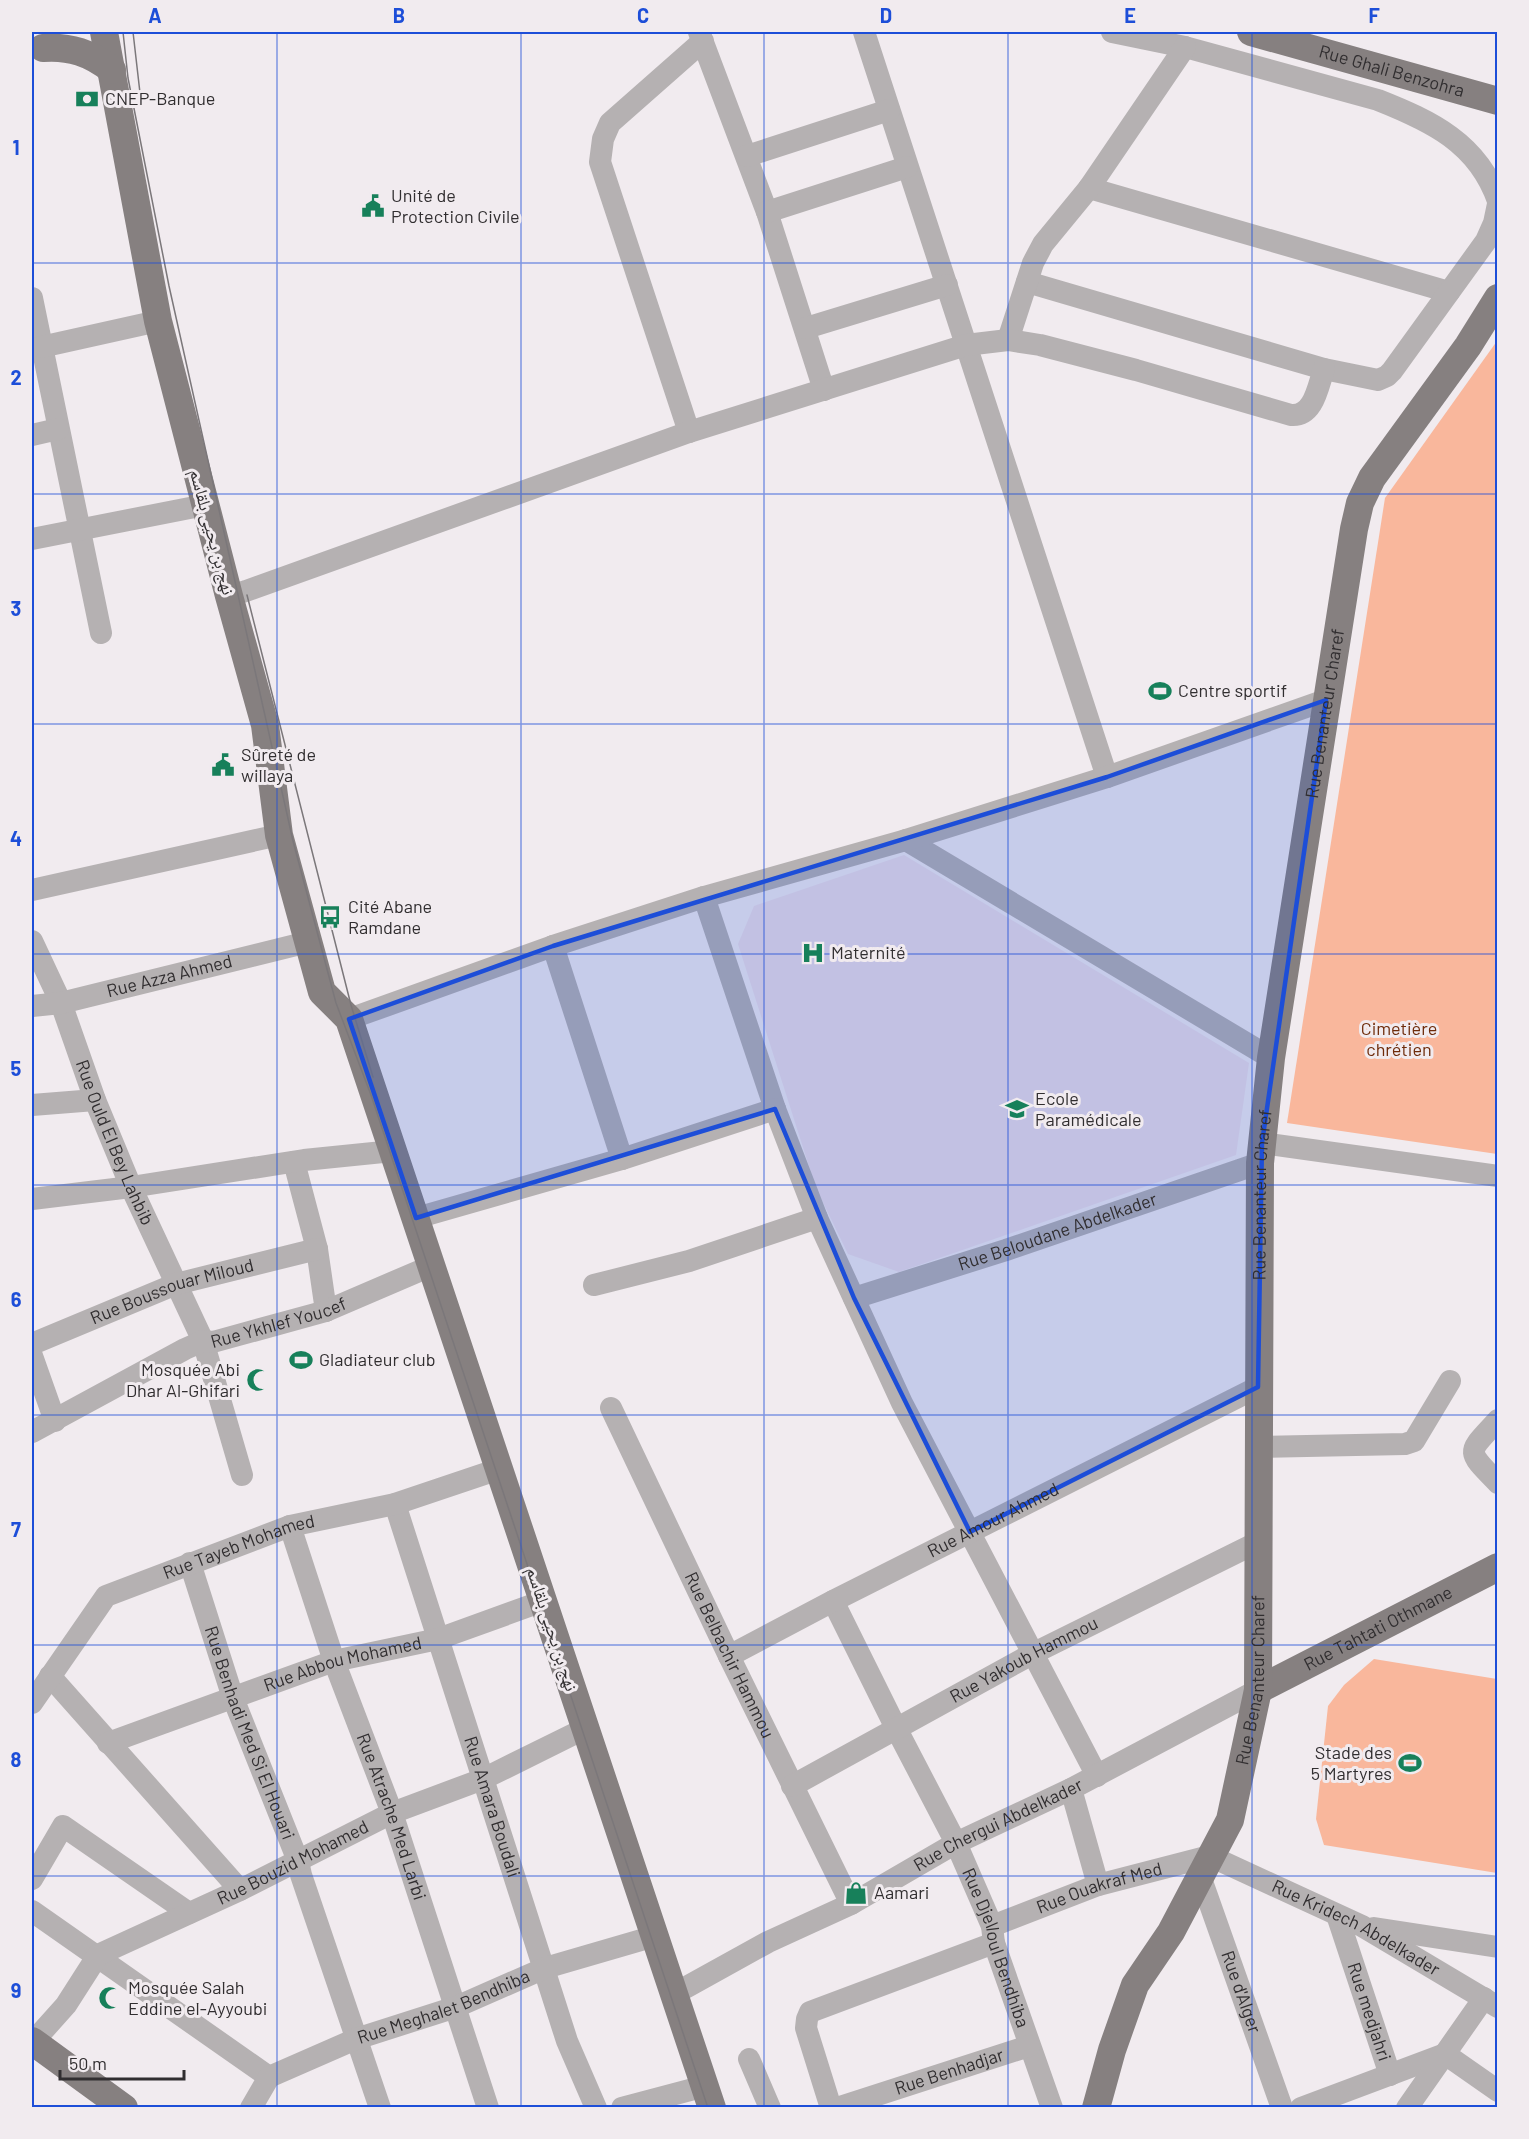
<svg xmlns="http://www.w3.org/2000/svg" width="1529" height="2139" viewBox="0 0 1529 2139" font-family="Barlow,'Noto Naskh Arabic',sans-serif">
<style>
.built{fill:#ebdee7}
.green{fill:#f9b79c}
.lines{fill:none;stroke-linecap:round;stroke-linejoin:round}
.minor{stroke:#b5b1b2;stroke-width:22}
.major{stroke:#868080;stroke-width:28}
.tram{stroke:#7b777a;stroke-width:1.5}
.marked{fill:#1d4ed8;fill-opacity:0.2;stroke:#1d4ed8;stroke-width:4.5;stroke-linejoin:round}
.grid{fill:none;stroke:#1d4ed8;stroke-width:1.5;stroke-opacity:0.55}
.labels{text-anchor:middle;stroke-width:6;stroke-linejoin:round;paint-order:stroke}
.street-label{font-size:18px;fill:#312e30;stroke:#f1ebef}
.poi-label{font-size:18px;fill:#312e30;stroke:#f1ebef;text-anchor:start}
.park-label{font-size:18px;fill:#6e2b0a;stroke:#f1ebef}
.neatline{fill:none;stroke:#1d4ed8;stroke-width:2}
.grid-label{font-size:20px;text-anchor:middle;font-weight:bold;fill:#1d4ed8}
</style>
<rect width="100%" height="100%" fill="#f1ebef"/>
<path class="built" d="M904,855L1249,1063L1236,1155L899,1272L848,1254L816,1188L738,944L754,906Z"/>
<g class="green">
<path d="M1497,341V1154L1287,1123L1385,498Z"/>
<path d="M1374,1659L1497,1679V1873L1324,1845L1316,1819L1328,1706L1344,1685Z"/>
</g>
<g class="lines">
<g class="minor">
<path d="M699,32L767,212L824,390"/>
<path d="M864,32L1107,777"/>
<path d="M1112,32L1185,47L1378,100C1431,121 1478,143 1498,201"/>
<path d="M747,156L889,110"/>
<path d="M1089,188L1449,292"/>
<path d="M767,212L907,167"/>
<path d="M1027,282L1324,369L1378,380L1387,376L1392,371L1486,241L1494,223L1498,204"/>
<path d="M32,298L101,633"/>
<path d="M806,328L947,285"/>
<path d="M1008,340L1033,263L1043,244L1089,188L1185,47"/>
<path d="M41,347L158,321"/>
<path d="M689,432L600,162L603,139L610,123L703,41"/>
<path d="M32,435L58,429"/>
<path d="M32,539L205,505"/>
<path d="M229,596L246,591L689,432L966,345L1008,340L1040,345L1136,370L1291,415C1314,417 1318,386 1324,369"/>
<path d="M906,840L1271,1058"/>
<path d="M32,890L279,835"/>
<path d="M704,897L775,1109L817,1218L902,1403L1097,1776"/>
<path id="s1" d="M32,941L61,1003L95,1100L131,1187L203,1341L242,1475"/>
<path d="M553,946L622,1159"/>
<path id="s2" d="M32,1006L61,1003L308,942"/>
<path d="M349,1019L553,946L704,897L906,840L1107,777L1326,700"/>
<path d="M32,1105L95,1100"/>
<path d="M1262,1143L1498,1176"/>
<path d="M294,1162L317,1249L326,1311"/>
<path d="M32,1199L131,1187L304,1160L393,1151"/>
<path d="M416,1218L622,1159L775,1109"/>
<path d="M594,1285L689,1261L817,1218"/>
<path id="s3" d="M854,1298L1006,1250L1260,1163"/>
<path id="s4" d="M32,1344L176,1284L317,1249"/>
<path d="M32,1356L55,1421"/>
<path id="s5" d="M611,1408L729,1656L851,1904"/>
<path d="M1498,1420C1467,1454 1465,1449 1498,1483"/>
<path id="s6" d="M32,1432L185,1349L203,1341L213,1342L326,1311L431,1266"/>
<path d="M1258,1447L1405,1444L1414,1441L1450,1381"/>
<path id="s7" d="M395,1504L567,2041L596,2108"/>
<path id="s8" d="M290,1526L334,1661L392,1813L488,2108"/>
<path id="s9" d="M190,1563L233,1698L298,1861L301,1875L380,2108"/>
<path id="s10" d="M833,1601L896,1728L956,1843L992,1926L994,1943L1052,2108"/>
<path id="s11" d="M729,1656L833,1601L1258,1387"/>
<path d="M50,1676L240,1890"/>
<path id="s12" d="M32,1703L106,1596L290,1526L395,1504L499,1469"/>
<path id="s13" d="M108,1743L334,1661L438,1639L543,1601"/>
<path id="s14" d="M792,1786L1032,1654L1260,1541"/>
<path d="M1071,1789L1098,1885"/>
<path id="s15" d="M1200,1876L1282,2108"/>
<path d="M32,1879L63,1826L189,1913"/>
<path d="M32,1911L269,2077"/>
<path id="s16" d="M1337,1915L1390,2075"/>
<path id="s17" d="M992,1926L1098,1885L1210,1856L1362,1926L1498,2007"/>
<path d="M1374,1928L1498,1947"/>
<path id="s18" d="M674,1994L768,1942L851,1904L956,1843L1071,1789L1258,1690"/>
<path id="s19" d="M32,2043L66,2005L98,1955L240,1890L392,1813L483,1779L586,1728"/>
<path d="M749,2059L770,2108"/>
<path id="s20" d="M251,2108L269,2077L356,2039L456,2007L545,1968L655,1936"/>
<path d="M622,2108L705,2086"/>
<path d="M831,2108L806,2028L807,2019L810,2012L994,1943"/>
<path id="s21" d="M837,2108L1029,2046"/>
<path d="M1301,2108L1445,2054L1498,2091"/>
<path d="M1407,2108L1484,1998"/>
</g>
<g class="major">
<path d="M104,32L158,321L229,596L265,725L279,835L322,992L349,1019L712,2108"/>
<path id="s22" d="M1251,32L1498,101"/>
<path d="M43,48C70,46 91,53 112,70"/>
<path id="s23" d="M1258,1690L1498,1567"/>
<path d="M32,2041L124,2108"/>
<path id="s24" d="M1096,2108L1112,2050L1135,1985L1171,1932L1230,1820L1258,1690L1260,1163L1271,1058L1354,529L1360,503L1372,478L1468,346L1498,298"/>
</g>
<g class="tram">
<path d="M123,32L128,78L169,286L293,841L336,1003L371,1095L708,2108"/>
<path d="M133,32L140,93"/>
<path d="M247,595L351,1005L373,1077"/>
</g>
</g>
<path class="marked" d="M1326,700L1262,1143L1258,1387L970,1532L854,1298L775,1109L416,1218L349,1019L553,946L1107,777Z"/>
<path class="grid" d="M277,32V2108M521,32V2108M764,32V2108M1008,32V2108M1252,32V2108M32,263H1498M32,494H1498M32,724H1498M32,954H1498M32,1185H1498M32,1415H1498M32,1645H1498M32,1876H1498"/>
<defs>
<g id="bank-bare" transform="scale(1.8)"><path d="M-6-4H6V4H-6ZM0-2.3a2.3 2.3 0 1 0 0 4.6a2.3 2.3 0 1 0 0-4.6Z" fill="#17805a" stroke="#f1ebef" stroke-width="2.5" paint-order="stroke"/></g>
<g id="civic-bare" transform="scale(1.8)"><path d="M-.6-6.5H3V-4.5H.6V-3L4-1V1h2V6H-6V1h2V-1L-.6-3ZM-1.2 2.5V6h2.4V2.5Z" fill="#17805a" stroke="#f1ebef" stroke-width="2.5" paint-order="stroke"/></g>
<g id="stadium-bare" transform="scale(1.8)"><path d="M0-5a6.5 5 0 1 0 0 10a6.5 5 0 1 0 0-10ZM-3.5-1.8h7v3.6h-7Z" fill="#17805a" stroke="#f1ebef" stroke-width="2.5" paint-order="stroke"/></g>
<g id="bus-bare" transform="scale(1.8)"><path d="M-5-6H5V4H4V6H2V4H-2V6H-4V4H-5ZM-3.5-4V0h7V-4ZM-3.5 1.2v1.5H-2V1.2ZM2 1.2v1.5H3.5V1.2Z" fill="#17805a" stroke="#f1ebef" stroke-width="2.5" paint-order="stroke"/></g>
<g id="hospital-bare" transform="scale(1.8)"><path d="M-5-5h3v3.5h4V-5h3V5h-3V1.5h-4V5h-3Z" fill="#17805a" stroke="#f1ebef" stroke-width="2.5" paint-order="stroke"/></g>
<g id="university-bare" transform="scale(1.8)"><path d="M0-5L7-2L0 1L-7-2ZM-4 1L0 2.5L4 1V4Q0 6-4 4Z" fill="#17805a" stroke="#f1ebef" stroke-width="2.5" paint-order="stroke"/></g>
<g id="mosque-bare" transform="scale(1.8)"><path d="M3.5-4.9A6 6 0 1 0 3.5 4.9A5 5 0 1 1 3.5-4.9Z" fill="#17805a" stroke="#f1ebef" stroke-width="2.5" paint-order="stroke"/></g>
<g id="shop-bare" transform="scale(1.8)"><path d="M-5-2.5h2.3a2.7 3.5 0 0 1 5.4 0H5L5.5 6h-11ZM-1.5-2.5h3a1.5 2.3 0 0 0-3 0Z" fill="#17805a" stroke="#f1ebef" stroke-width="2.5" paint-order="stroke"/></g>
</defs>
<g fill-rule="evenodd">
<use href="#bank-bare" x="87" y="99"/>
<use href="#civic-bare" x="373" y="206"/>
<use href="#stadium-bare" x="1160" y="691"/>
<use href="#civic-bare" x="223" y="765"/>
<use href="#bus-bare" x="330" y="917"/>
<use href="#hospital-bare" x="813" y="953"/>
<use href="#university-bare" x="1017" y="1109"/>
<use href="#stadium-bare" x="301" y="1360"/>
<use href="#mosque-bare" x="258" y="1380"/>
<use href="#stadium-bare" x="1410" y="1763"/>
<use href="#shop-bare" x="856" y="1893"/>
<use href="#mosque-bare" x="110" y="1998"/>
</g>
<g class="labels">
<g class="street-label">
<text dy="6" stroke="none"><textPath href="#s22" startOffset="146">Rue Ghali Benzohra</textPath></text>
<text transform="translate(212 532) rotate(75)" y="6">نهج بن يحيى بلقاسم</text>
<text dy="6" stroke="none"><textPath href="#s24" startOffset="1434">Rue Benanteur Charef</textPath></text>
<text dy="6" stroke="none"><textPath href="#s2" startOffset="141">Rue Azza Ahmed</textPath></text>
<text dy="6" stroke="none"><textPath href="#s1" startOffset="218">Rue Ould El Bey Lahbib</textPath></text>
<text dy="6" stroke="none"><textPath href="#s24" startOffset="948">Rue Benanteur Charef</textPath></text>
<text dy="6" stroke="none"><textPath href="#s3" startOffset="214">Rue Beloudane Abdelkader</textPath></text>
<text dy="6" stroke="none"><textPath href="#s4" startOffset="150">Rue Boussouar Miloud</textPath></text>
<text dy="6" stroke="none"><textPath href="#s6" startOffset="272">Rue Ykhlef Youcef</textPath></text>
<text dy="6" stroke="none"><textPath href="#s11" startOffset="297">Rue Amour Ahmed</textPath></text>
<text dy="6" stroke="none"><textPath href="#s12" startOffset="272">Rue Tayeb Mohamed</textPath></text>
<text dy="6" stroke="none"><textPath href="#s23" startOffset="135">Rue Tahtati Othmane</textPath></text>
<text transform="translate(552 1629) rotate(72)" y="6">نهج بن يحيى بلقاسم</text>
<text dy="6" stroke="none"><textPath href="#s5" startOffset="274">Rue Belbachir Hammou</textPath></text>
<text dy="6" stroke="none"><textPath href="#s14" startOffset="264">Rue Yakoub Hammou</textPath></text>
<text dy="6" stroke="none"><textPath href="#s13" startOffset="248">Rue Abbou Mohamed</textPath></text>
<text dy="6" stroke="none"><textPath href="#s24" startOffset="462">Rue Benanteur Charef</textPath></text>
<text dy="6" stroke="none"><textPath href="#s9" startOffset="180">Rue Benhadi Med Si El Houari</textPath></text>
<text dy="6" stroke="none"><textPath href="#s7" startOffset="318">Rue Amara Boudali</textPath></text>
<text dy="6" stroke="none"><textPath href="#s8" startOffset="308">Rue Atrache Med Larbi</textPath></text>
<text dy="6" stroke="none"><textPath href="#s18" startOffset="366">Rue Chergui Abdelkader</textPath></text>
<text dy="6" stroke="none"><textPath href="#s19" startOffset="326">Rue Bouzid Mohamed</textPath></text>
<text dy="6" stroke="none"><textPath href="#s17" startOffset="114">Rue Ouakraf Med</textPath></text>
<text dy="6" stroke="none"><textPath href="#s17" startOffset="392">Rue Kridech Abdelkader</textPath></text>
<text dy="6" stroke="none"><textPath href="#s10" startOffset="384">Rue Djelloul Bendhiba</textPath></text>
<text dy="6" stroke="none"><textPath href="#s15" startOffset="123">Rue d'Alger</textPath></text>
<text dy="6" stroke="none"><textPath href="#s20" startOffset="224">Rue Meghalet Bendhiba</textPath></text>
<text dy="6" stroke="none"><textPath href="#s16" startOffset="102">Rue medjahri</textPath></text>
<text dy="6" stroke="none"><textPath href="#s21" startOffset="118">Rue Benhadjar</textPath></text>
</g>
<g class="poi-label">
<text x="105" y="105">CNEP-Banque</text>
<text x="391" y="202">Unité de<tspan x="391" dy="21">Protection Civile</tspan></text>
<text x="1178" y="697">Centre sportif</text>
<text x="241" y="761">Sûreté de<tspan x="241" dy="21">willaya</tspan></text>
<text x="348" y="913">Cité Abane<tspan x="348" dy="21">Ramdane</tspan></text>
<text x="831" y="959">Maternité</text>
<text x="1035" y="1105">Ecole<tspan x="1035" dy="21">Paramédicale</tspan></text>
<text x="319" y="1366">Gladiateur club</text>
<text x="240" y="1376" text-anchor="end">Mosquée Abi<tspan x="240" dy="21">Dhar Al-Ghifari</tspan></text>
<text x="1392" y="1759" text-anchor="end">Stade des<tspan x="1392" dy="21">5 Martyres</tspan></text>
<text x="874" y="1899">Aamari</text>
<text x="128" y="1994">Mosquée Salah<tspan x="128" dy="21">Eddine el-Ayyoubi</tspan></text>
</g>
<g class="park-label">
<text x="1399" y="1035">Cimetière<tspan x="1399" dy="21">chrétien</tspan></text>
</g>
</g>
<rect width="1529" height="2139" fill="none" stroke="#f1ebef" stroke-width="66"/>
<path d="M60 2070v9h124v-9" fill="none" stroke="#312e30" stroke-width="3"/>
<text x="69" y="2070" font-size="18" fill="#312e30" stroke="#f1ebef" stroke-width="4.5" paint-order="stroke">50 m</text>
<rect x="33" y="33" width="1463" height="2073" class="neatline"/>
<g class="grid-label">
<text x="155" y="23">A</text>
<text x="399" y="23">B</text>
<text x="643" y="23">C</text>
<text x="886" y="23">D</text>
<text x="1130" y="23">E</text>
<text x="1374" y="23">F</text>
<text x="16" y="155">1</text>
<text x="16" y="385">2</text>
<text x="16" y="616">3</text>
<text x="16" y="846">4</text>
<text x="16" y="1076">5</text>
<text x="16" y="1307">6</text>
<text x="16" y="1537">7</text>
<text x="16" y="1767">8</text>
<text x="16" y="1998">9</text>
</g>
</svg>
